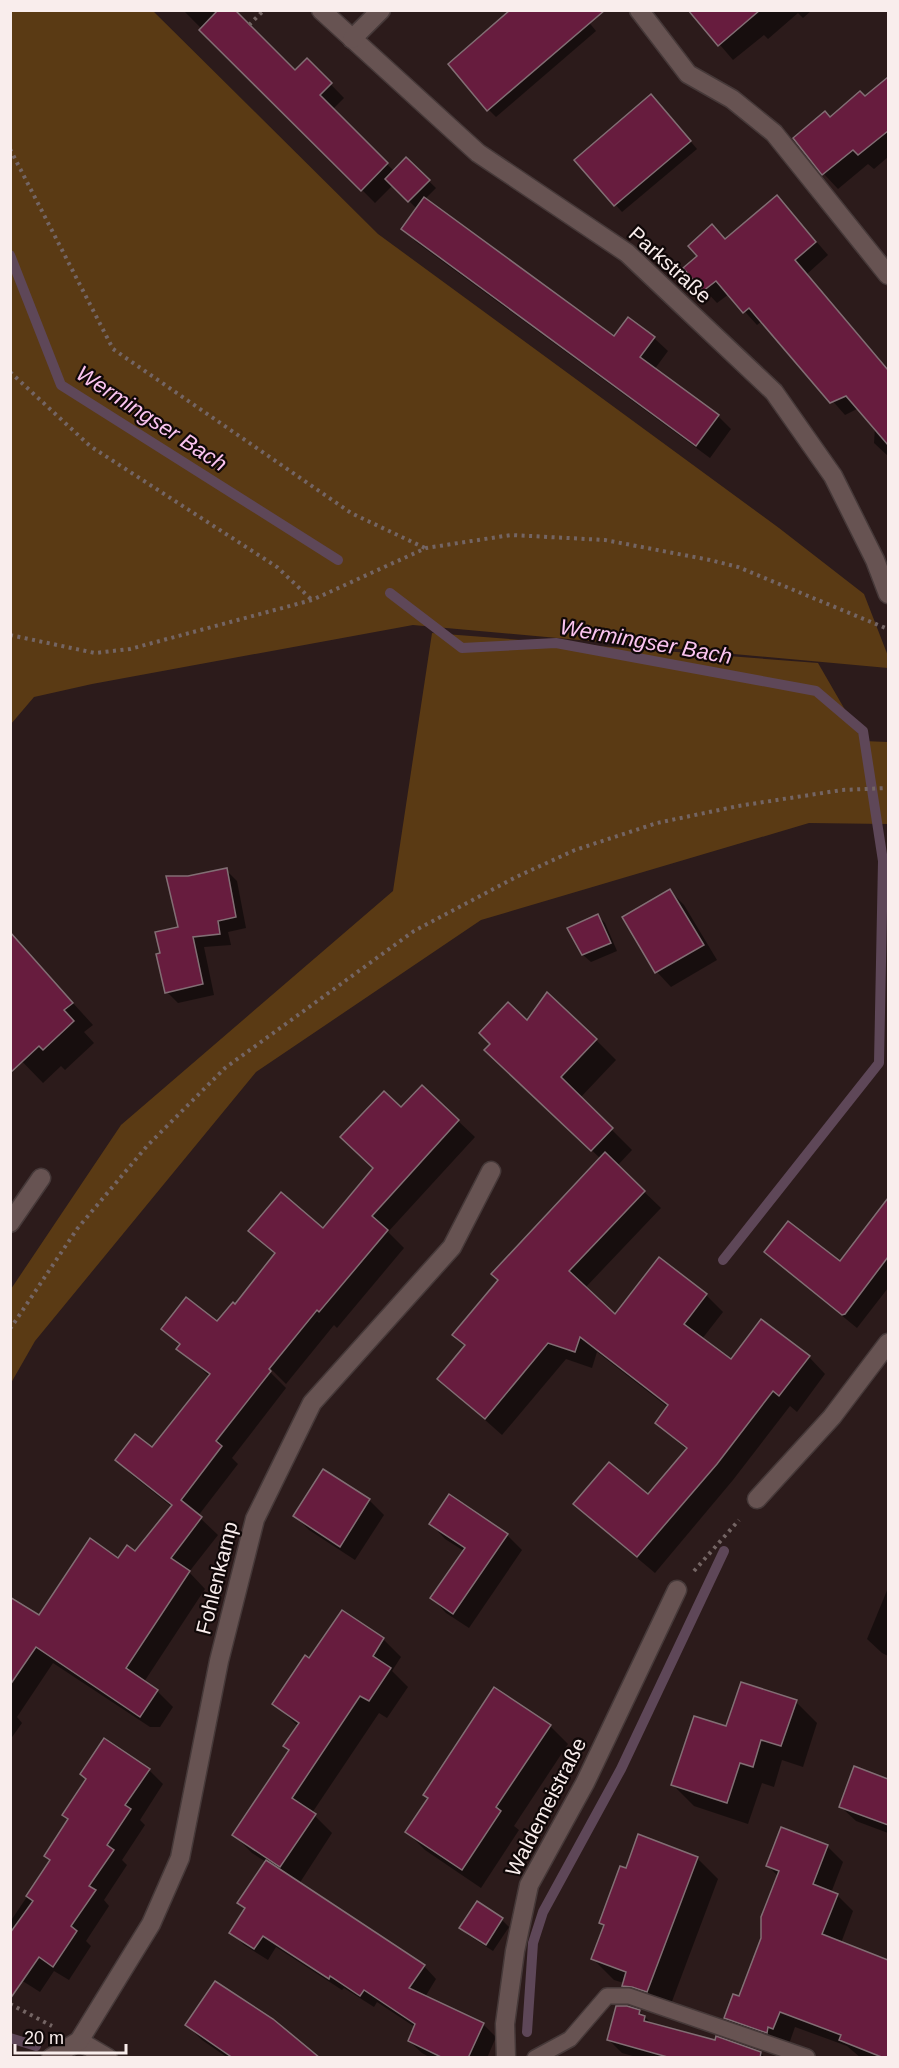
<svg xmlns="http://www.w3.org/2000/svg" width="899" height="2068" viewBox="0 0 899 2068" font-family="Arial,sans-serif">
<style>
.green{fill:#5a3a14}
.shadow{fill:#0007}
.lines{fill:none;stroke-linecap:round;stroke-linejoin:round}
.stream{stroke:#5e4758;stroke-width:10}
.building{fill:#671c3e;stroke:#826e74;stroke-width:1.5}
.lane-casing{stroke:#463939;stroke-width:18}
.street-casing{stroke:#463939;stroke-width:21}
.path{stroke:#746564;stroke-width:4;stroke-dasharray:3 4.5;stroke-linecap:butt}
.lane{stroke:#675352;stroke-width:15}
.street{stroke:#675352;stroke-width:18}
.labels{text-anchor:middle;stroke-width:4.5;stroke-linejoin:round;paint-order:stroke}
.street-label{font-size:21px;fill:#f9edec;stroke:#100808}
.water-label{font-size:22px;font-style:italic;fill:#fbc4f0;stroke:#100808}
</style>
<rect width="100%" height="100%" fill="#2c1b1b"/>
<g class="green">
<path d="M11,10L153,11L378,234L779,528L864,594L888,656V668L413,625L92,684L34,697L11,724Z"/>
<path d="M432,633L818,663L863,741L888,742V824L809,823L481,920L256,1072L35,1341L11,1383V1289L121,1125L393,891Z"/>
</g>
<g class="shadow">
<path d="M183,10H233L295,72L307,60L344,98L332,110L394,171L406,159L436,188L424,200L615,338H654L668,351L654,370L718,416L731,429L710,458L416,242L403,228L417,209L393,185L375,203Z"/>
<path d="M579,10L596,31L496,117L488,109Z"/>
<path d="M690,10H812L803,18L798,13L768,39L764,35L733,60Z"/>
<path d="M888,79V157L874,169L868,164L838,189L824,174L795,138L865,98Z"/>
<path d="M658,103L697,149L622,212L576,161Z"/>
<path d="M789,210L828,255L807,274L888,370V456L874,443L875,427L859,408L845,415L762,321L757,325L729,294L717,303L685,269L726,241Z"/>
<path d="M226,870L237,881L246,928L228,932L231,945L204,947L214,995L178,1003L167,992L188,877Z"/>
<path d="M670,891L684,905L717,960L671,987L657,972L624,918Z"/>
<path d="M598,916L605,923L617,951L591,962L583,955L569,928Z"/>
<path d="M20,945L93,1025L84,1032L94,1043L65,1070L61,1066L43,1083L10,1049Z"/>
<path d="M527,1022L596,1040L616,1060L580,1098L632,1150L617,1166L661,1208L585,1288L615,1316L660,1259L706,1295L723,1312L702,1339L731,1361L809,1357L825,1374L797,1412L790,1406L733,1480L655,1573L592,1520L575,1504L648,1496L687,1450L657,1423L669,1408L597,1352L592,1368L566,1359L502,1435L439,1379L466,1346L454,1335L601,1159L506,1070Z"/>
<path d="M422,1087L475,1137L388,1232L404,1248L337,1328L334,1325L286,1384L265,1363L263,1365L286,1388L232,1458L238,1464L198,1516L218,1535L189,1572L205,1589L144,1682L157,1691L173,1707L160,1727H150L53,1663L17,1717L22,1723L10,1740V1598L39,1617L119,1560L135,1553L172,1507L133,1476L117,1460L152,1450L210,1377L178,1348L180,1346L163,1328L218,1323L236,1307L276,1255L250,1231L323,1230L375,1169L402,1110Z"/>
<path d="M878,1214L888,1222V1288L857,1328L780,1265L766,1252L840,1263Z"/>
<path d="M324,1471L369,1500L384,1515L355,1560L309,1530L295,1516Z"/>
<path d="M431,1524L507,1535L522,1550L469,1628L446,1613L432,1598L464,1551L445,1539Z"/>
<path d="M888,1588V1656L882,1653L867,1639Z"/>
<path d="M342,1612L383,1639L401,1657L392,1671L408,1687L387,1718L379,1713L312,1813L332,1833L299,1884L424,1966L436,1979L425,1997L483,2024L496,2037L487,2058H431L422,2053L409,2041L415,2027L377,2002L374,2007L344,1988L342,1990L276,1947L268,1960L244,1945L231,1932L246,1910L239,1903L266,1862L252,1853L234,1835L290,1751L299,1727L274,1704L310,1660Z"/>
<path d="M796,1702L817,1723L803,1767L782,1760L774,1787L762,1783L748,1824L694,1806L673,1785L727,1728Z"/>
<path d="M550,1726L568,1744L514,1826L519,1830L481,1888L425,1850L407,1832Z"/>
<path d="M855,1768L888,1781V1833L856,1821L841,1807Z"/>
<path d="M149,1770L163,1784L140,1820L145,1825L122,1860L127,1865L104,1900L109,1906L86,1941L91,1946L69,1980L54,1971L40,1992L10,1973V1922L51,1861L69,1821L64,1815Z"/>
<path d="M827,1846L843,1862L831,1893L837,1895L853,1911L841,1943L888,1961V2058H861L847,2046L795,2027L789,2044L741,2033L725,2018L740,1998L763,1938L779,1877L768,1866Z"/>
<path d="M697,1858L718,1879L668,2012L644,2007L623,1986L624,1983L614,1980L593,1959L604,1927L600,1923L626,1869Z"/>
<path d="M477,1903L502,1920L509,1927L493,1951L468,1935L461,1928Z"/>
<path d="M627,2007L640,2012L653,2025L761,2053L765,2058H640L622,2053L609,2040Z"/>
<path d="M187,2025L317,2058H228L202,2040Z"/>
</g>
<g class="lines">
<g class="stream">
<path d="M10,255L61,385L338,560"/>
<path d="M390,593L462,648L556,643L816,691L863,731L883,861L879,1063L723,1260"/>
<path d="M527,2032L533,1943L543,1912L621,1769L724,1551"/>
<path d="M10,2038L36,2046"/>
</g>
</g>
<g class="building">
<path d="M218,10H235L295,70L307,58L332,83L320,95L388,163L361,191L199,30Z"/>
<path d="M510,10H605L487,111L448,64Z"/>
<path d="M688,10H760L718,46Z"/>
<path d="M888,77V131L858,155L853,150L822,175L793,138L825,111L830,117L860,91L865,96Z"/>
<path d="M651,94L691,141L614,206L574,160Z"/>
<path d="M406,157L430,180L408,202L385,179Z"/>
<path d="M777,195L816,242L795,260L888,370V445L846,396L830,403L749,308L743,313L716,281L703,291L683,268L697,256L688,246L712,224L725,239Z"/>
<path d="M424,197L614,336L628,317L655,337L640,357L719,415L696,446L401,229Z"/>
<path d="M227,868L236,917L218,921L220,934L193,937L203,984L165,993L156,954L160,953L155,932L178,927L166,876H188Z"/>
<path d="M670,889L704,945L655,973L622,917Z"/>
<path d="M598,914L611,943L582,955L567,928Z"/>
<path d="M10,932L73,1003L64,1010L74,1021L43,1050L39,1046L10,1073Z"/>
<path d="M547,992L597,1039L561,1077L613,1128L591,1151L484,1050L490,1044L479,1033L508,1002L527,1020Z"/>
<path d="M422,1085L459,1120L372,1216L388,1230L319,1312L317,1310L269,1369L271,1371L216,1441L222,1446L181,1500L202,1517L171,1558L190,1571L126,1668L158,1690L140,1717L36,1647L10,1685V1597L39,1615L90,1538L118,1558L127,1545L135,1551L172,1505L115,1460L135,1434L152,1447L210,1374L176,1349L180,1344L161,1329L186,1297L217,1321L233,1302L235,1304L275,1253L248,1231L281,1192L323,1228L373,1168L340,1137L384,1091L401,1107Z"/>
<path d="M605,1152L645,1191L569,1271L615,1314L659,1257L707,1294L684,1324L731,1359L761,1319L810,1356L779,1396L773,1391L717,1464L637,1557L573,1504L609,1462L648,1494L687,1448L655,1423L668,1405L580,1337L575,1352L548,1343L485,1419L437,1379L465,1345L452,1335L498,1280L491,1274Z"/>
<path d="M888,1198V1257L845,1314L842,1315L764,1252L788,1221L840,1261Z"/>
<path d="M323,1469L370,1499L340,1547L293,1516Z"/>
<path d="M449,1494L508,1534L453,1614L430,1598L465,1548L429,1524Z"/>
<path d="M342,1610L384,1638L373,1656L391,1668L369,1701L360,1696L292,1798L316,1814L280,1867L232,1835L289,1750L283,1746L299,1723L272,1704L305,1655L309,1658Z"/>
<path d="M741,1682L797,1700L781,1746L761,1740L753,1767L740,1763L727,1803L671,1785L694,1716L726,1726Z"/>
<path d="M494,1687L551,1725L496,1807L501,1811L462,1870L405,1832L428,1798L423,1795Z"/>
<path d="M104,1738L150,1769L125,1805L131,1809L107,1845L114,1850L89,1886L96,1890L71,1926L77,1931L53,1967L39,1957L10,1999V1933L33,1901L26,1896L50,1860L44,1856L68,1819L62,1815L86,1779L80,1774Z"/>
<path d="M854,1766L888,1779V1825L839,1807Z"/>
<path d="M781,1827L828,1845L813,1884L838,1894L822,1934L888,1960V2058H884L839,2040L841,2035L780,2012L773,2029L768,2027L767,2033L724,2018L733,1994L739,1996L761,1938V1917L779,1871L766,1866Z"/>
<path d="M638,1834L698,1857L647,1992L632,1987L622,1986L626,1972L591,1959L604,1925L599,1923L620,1866L626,1868Z"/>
<path d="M266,1860L425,1965L409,1988L484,2023L468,2058H443L408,2041L415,2024L364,1990L360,1996L330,1976L329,1979L263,1936L254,1949L229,1933L245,1908L237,1903Z"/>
<path d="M477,1901L503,1918L486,1945L459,1928Z"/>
<path d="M215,1981L273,2019L320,2058H233L185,2025Z"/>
<path d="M616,2006H627L640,2010L639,2014L645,2016L644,2021L715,2040L716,2036L761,2052L760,2058H671L607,2040Z"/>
</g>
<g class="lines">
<g class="lane-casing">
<path id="lane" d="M535,2058L570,2039L607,1996H629L807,2057"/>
</g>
<g class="street-casing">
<g id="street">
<path d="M321,10L478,153L627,253L774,392L833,476L875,560L888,594"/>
<path d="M639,10L688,74L732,99L774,133L888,275"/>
<path d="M352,39L381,10"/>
<path d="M10,1223L41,1178"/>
<path d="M757,1499L832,1417L888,1343"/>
<path d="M79,2041L108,2058"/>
<path d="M51,2058L79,2041L151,1924L180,1858L219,1661L255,1519L312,1403L452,1247L491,1171"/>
<path d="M506,2058L505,2024L515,1951L529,1885L585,1783L677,1590"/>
</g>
</g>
<g class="path">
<path d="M249,25L264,10"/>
<path d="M10,149L113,349L351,513L425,548"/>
<path d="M10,372L90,446L277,567L312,600"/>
<path d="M10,635L95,653L130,649L312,600L426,548L511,535L605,540L710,560L738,567L888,629"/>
<path d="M10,1329L77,1229L147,1146L225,1068L414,931L516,877L575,850L657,823L738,806L842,790L888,788"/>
<path d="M694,1571L739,1520"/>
<path d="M10,2004L52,2026"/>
</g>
<use href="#lane" class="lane"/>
<use href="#street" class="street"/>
</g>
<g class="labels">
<g class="street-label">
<text transform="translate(670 265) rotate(42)" y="7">Parkstraße</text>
<text transform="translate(217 1578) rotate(-76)" y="7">Fohlenkamp</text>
<text transform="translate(546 1807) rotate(-63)" y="7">Waldemeistraße</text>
</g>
<g class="water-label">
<text transform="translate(152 418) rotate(33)" y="8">Wermingser Bach</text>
<text transform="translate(646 641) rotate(10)" y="8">Wermingser Bach</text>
</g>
</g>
<rect width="899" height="2068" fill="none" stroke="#f9edec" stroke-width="24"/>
<path d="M15 2044v9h111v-9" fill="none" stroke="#f9edec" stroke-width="3"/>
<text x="24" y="2044" font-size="18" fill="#f9edec" stroke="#100808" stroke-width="4.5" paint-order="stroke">20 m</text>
</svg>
